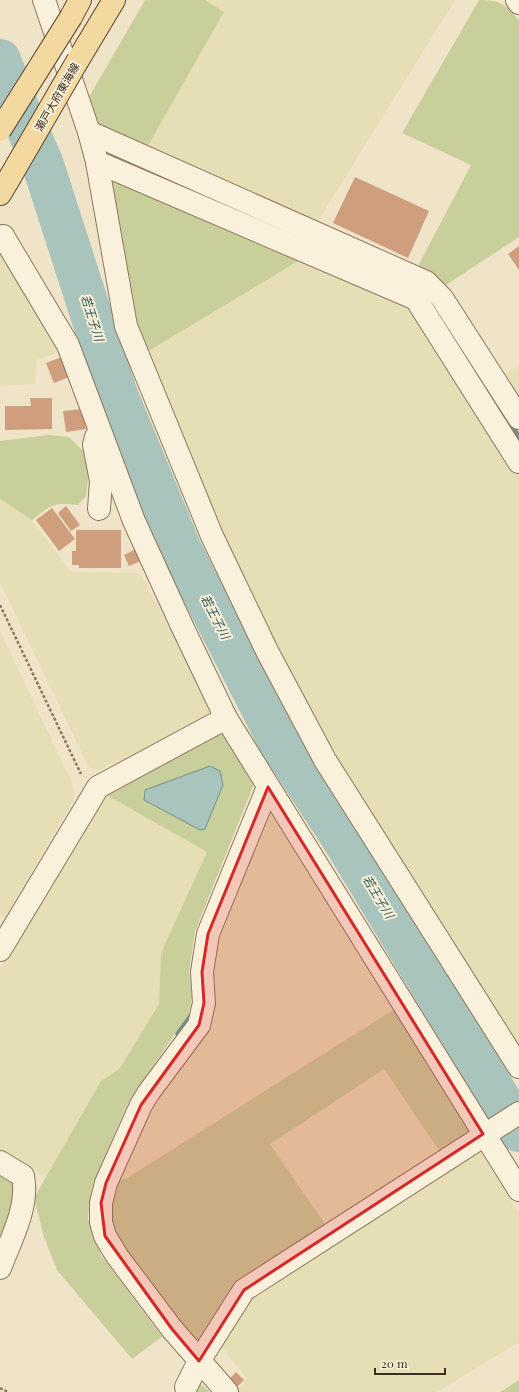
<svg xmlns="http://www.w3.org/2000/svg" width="519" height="1392" viewBox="0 0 519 1392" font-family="'Playfair Display','Noto Sans JP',serif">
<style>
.farmland{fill:#e6deb5}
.green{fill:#c9cf9b}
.water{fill:#a9c4bc;stroke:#6f938a}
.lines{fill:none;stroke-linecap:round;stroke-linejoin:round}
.stream{stroke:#6f938a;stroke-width:7}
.river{stroke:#a9c4bc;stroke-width:42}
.building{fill:#cf9f7d}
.minor-casing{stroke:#8d765c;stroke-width:24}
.major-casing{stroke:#5b4430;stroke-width:24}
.path{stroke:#8d765c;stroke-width:2.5;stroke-dasharray:3 2;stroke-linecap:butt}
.minor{stroke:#faf1dc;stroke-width:22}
.major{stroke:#f3d9a0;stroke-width:22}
.major-bridge-casing{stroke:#5b4430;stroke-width:24;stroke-linecap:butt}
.major-bridge{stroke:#f3d9a0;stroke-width:22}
.marked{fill:#d62828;fill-opacity:0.2;stroke:#d62828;stroke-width:3;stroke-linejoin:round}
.labels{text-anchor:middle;stroke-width:4;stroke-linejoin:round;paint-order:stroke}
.street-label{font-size:11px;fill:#3d2e20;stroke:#f7eed8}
.water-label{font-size:12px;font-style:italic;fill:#2f5d5a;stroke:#f7eed8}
</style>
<rect width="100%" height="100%" fill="#f0e4c8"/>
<g class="farmland">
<path d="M205,0H455L315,226L145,151L224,12Z"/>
<path d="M0,255L62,351L37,360L35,384L0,386Z"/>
<path d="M305,257L411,303L519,473V1050L333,754L273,644L221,533L147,352Z"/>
<path d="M519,365V406L501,377Z"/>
<path d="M0,499L32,520L71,572L140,573L215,709L213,715L99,770L89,768L0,582Z"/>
<path d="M0,631L72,783L74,800L5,917L0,914Z"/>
<path d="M103,793L207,852L161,953L159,1004L118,1069L101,1081L46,1177L0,1150V968Z"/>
<path d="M267,799L396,1008L127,1178L112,1182L130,1141L186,1051L208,967Z"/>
<path d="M384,1069L442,1155L327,1227L269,1144Z"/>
<path d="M476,1150L481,1153L519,1213V1342L437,1392H235L247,1379L219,1343L252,1291Z"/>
</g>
<g class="green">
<path d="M145,0H205L224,12L145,151L98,130L88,99Z"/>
<path d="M479,0C500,0 506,4 519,21V237L446,285L417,268L471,165L402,133Z"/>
<path d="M115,173L305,257L147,352L138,330L107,179Z"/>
<path d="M48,435L69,437L83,451L89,472L86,496L78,505C53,502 51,505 32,520L0,499V441Z"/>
<path d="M222,733L254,784L195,931L189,972L192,996L189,1013L128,1103L93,1183L89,1203L88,1219L101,1255L162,1337L132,1359L57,1270L44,1237L34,1198L101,1081L119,1069L159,1004L161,953L207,852L103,793Z"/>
<path d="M396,1008L472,1130L442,1155L384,1069L270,1144L327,1227L240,1281L203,1347L193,1345L110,1230L112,1182L127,1178Z"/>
<path d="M0,1173L16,1183L19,1194L0,1244Z"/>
<path d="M519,1380V1392H500Z"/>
<path d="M197,1381L210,1392H195Z"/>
</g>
<path class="water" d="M210,766L220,771L223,785L205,829L200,830L144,800L145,790Z"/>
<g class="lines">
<g class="stream">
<path d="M21,115L40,123"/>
<path d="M492,397L519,439"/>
<path d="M269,761L278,740"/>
<path d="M179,1034L194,1013"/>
</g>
<path class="river" d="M0,60L21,115L42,162L117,395L181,550L278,740L344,841L519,1131"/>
</g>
<g class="building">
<path d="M355,177L429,211L408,258L333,223Z"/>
<path d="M519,246V270L508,254Z"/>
<path d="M62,357L69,377L54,383L46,363Z"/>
<path d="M30,398H52V429L5,430V406H31Z"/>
<path d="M83,409L86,429L66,432L63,411Z"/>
<path d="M66,506L80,525L71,531L58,513Z"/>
<path d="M52,508L75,539L59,551L36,520Z"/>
<path d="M76,530H121V568H79V565H72V551H76Z"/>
<path d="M136,549L141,561L129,566L124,555Z"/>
<path d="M236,1372L244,1380L237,1387L229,1379Z"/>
</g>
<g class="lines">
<g class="minor-casing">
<g id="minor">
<path d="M44,0L89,132L426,282L442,298L519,418"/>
<path d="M517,0L519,3"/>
<path d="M89,132L97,162L126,326L212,536L267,651L325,760L519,1067"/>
<path d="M97,162L416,299L519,462"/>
<path d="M3,236L68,345L134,521L182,626L226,718L519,1190"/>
<path d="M96,437L94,445L101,481L99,509"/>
<path d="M0,950L98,787L226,718"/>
<path d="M0,1162L23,1176C29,1207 11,1239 0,1268"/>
<path d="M186,1387L199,1361L244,1290L519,1113"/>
<path d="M227,1392L172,1329L117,1256L105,1236L101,1222V1203L106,1183L141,1105L149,1092L199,1025L204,1003L202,972L208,934L268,787"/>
</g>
</g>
<g class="major-casing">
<g id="major">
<path d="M71,17L80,0"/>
<path d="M78,60L114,0"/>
<path d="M0,194L9,179"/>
</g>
</g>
<g class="path">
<path d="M0,605L81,774"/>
<path d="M0,1388L8,1392"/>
</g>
<use href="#minor" class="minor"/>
<use href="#major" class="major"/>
<g class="major-bridge-casing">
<g id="major-bridge">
<path d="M0,130L71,17"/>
<path d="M9,179L78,60"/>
</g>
</g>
<use href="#major-bridge" class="major-bridge"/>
</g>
<path class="marked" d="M268,787L483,1134L244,1290L199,1361L172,1329L105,1236L101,1203L106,1183L141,1105L199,1025L204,1003L202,972L208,934Z"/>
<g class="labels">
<g class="street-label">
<text transform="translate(57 97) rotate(-60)" y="4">瀬戸大府東海線</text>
</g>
<g class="water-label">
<text transform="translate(92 318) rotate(72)" y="4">若王子川</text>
<text transform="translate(215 617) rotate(63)" y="4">若王子川</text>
<text transform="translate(378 897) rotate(59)" y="4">若王子川</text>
</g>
</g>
<path d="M375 1368v6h70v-6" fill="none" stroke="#3d2e20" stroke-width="2"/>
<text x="381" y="1368" font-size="12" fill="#3d2e20" stroke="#f7eed8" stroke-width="3" paint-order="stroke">20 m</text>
</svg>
